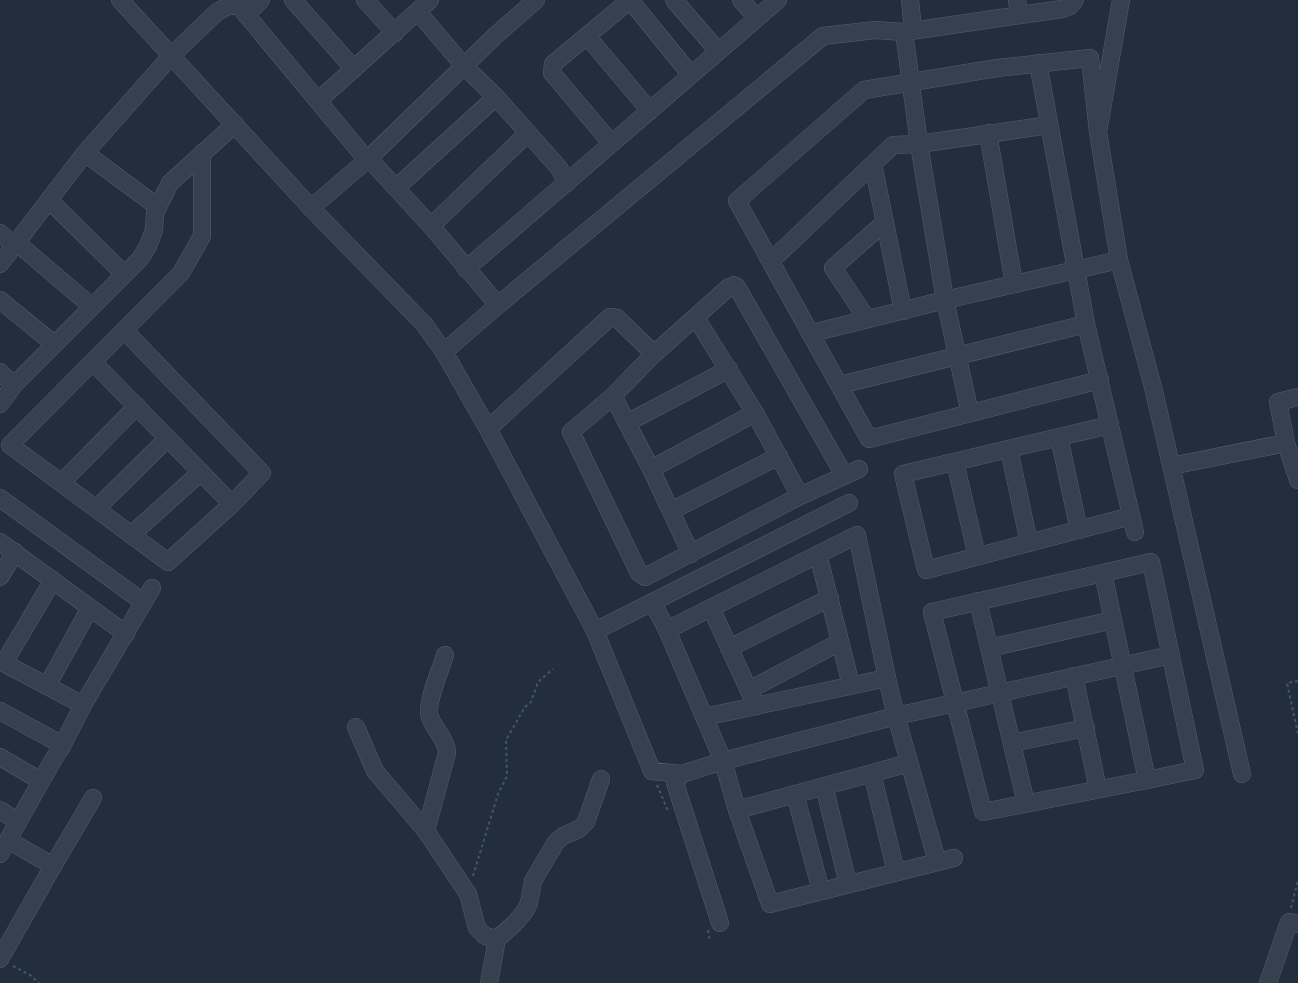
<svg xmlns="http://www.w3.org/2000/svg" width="1298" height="983" viewBox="0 0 1298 983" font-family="'Exo 2',sans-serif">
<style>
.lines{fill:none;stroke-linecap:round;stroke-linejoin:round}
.minor-casing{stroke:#545e6c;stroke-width:18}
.path{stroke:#42595c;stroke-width:2;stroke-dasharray:3 3;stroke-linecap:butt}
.minor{stroke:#36404e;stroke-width:17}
</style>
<rect width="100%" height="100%" fill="#222e3e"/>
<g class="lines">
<g class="minor-casing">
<g id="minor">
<path d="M120,0L311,208L424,324L444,352L488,429L595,631L652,771L682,774"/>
<path d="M293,0L354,69"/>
<path d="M365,0L395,33"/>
<path d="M674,0L718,51"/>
<path d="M741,0L756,17"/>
<path d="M910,0L913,30"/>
<path d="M1017,0L1019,15"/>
<path d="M418,12L464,66L496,97L559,168L567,183"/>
<path d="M246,15L261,0"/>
<path d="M904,32L919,144L945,300L970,413"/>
<path d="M587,36L650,111"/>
<path d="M1038,63L1086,324L1135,532"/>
<path d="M319,100L430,0"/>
<path d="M1098,132L1090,58L997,68L864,90L737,201L869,439L1100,380"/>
<path d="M988,133L1014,284"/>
<path d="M611,143L552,73L553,64L630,0L691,75"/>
<path d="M85,153L158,207"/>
<path d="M873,164L903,311"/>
<path d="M396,188L496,97"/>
<path d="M49,200L124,274"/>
<path d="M311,208L367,160L496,35L536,0"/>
<path d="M431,226L528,133"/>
<path d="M0,233L14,245"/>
<path d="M16,242L91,306"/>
<path d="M1119,260L1154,391L1242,774"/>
<path d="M771,261L893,145L919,144L1049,125"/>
<path d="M0,264L85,153L171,56L217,12L228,6H239L367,160L372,162L431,226L498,305L444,352"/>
<path d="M466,269L778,0"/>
<path d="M0,300L54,344"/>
<path d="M498,305L823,36L875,30L904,32L1062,9L1070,6L1075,0"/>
<path d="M696,318L755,413L800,496"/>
<path d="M867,319L833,268L885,222"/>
<path d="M124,330L262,473L232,504L168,562L10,445L181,273L202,236V153"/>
<path d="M812,333L945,300L1119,260L1098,132L1121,0"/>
<path d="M93,362L232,504"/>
<path d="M0,372L14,385"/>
<path d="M840,385L1086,324"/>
<path d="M613,396L651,469L691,554"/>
<path d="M1298,397L1278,402L1286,443L1298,480"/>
<path d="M0,404L14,385L140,259L148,246L154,230L155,213L170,183L235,124"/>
<path d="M627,423L729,369"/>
<path d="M1110,425L903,474L926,570L1131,516"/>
<path d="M488,429L610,317L617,318L654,354"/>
<path d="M1059,437L1079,530"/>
<path d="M1009,449L1029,543"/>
<path d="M955,462L977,556"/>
<path d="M1171,466L1286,443"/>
<path d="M651,469L755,413"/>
<path d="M844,475L737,287L734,285L729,287L654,354L613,396L571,432L639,573L645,577L800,496L859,469"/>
<path d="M61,483L137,406"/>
<path d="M0,498L143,602"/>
<path d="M96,509L168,438"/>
<path d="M671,511L779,456"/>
<path d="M131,535L201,472"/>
<path d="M0,542L126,634"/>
<path d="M818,554L851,685"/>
<path d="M1103,573L1147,780L983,812L932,612Z"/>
<path d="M1103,573L1151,562L1195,770L1147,780"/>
<path d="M0,577L15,552"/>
<path d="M978,601L1026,803"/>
<path d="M653,603L667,630L723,761L896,716L937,861"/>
<path d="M711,608L756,706"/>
<path d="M667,630L857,535L887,678"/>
<path d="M595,631L849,503"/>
<path d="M729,648L830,598"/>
<path d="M989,648L1113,620"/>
<path d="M0,661L83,705L61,748"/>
<path d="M4,663L53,580"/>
<path d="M1074,676L1098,789"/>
<path d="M47,686L90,608"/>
<path d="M749,690L840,642"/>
<path d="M83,705L152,588"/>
<path d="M0,711L55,741L61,748L53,760L0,854"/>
<path d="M704,717L887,678L896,716L1171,655"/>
<path d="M356,727L375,771L426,831L468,894L477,928L485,936L497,939"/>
<path d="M1012,743L1086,728"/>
<path d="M0,757L41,781"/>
<path d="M872,773L896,872"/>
<path d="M824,786L848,884"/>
<path d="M795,794L821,891"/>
<path d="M0,810L18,822"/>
<path d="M737,810L909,763"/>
<path d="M426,831L447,753C447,739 434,730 430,717C425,703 441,670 445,655"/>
<path d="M53,866L93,798"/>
<path d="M720,923L675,783L682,774L723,761L737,810L770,904L954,858"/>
<path d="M0,959L53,866L8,840"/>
<path d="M489,983L497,939L515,923L525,911L529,903L533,881L556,842L563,836L579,829L586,822L601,779"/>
<path d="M1268,983L1289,922L1298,924"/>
</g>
</g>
<g class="path">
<path d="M1298,681L1287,683L1298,734"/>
<path d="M657,785L668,811"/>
<path d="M473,876L498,794L507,776L506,740L525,707L531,702L538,682L553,669"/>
<path d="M1291,908L1298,880"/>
<path d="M708,930L710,941"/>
<path d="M13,966L30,975L39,983"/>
</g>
<use href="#minor" class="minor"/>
</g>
</svg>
